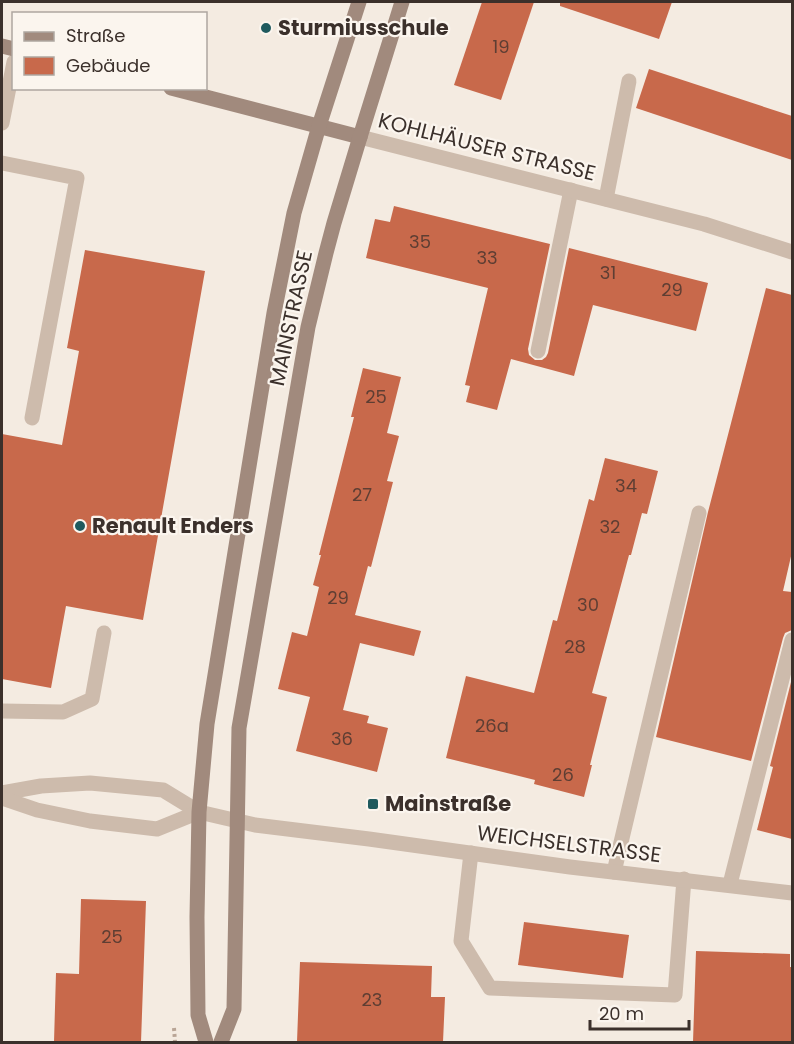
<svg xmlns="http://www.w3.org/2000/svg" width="794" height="1044" viewBox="0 0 794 1044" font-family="Poppins,sans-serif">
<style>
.building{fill:#c8694b}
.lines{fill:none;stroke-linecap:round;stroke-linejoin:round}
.path{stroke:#b9a596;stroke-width:4;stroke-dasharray:3 3;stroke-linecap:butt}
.lane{stroke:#cdbbac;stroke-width:15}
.street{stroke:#cdbbac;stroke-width:15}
.secondary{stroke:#a18a7d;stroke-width:15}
.poi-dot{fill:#1f5a5e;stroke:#fbf5ee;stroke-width:2}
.labels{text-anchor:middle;stroke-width:4.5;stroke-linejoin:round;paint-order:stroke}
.number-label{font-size:18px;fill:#5e3e33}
.poi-label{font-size:21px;font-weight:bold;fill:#3b302b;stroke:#fbf5ee;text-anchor:start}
.street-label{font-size:21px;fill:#3b302b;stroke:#fbf5ee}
</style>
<rect width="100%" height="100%" fill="#f4ebe1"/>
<g class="building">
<path d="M482,2H534L501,100L454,85Z"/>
<path d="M560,2H672L659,39L560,6Z"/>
<path d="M649,69L792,116V160L636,108Z"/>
<path d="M394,206L550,244L528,349L529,355L535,360H542L546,357L548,353L569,248L708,283L696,331L593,305L574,376L511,359L497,410L466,402L470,386L465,385L488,288L366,258L375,219L390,222Z"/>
<path d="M85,250L205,271L143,620L66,606L51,688L2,679V434L62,445L79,351L67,348Z"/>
<path d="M766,288L792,295V552L783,591L792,592V630L785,633L783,638L751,761L656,737L708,512Z"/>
<path d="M363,368L401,377L387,433L399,436L387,481L393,482L371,567L368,566L355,615L421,631L414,656L360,643L343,710L369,716L367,723L388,728L377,772L296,751L310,697L278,689L292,632L307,636L319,587L313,585L321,555H319L354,417H351Z"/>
<path d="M605,458L658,471L647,514L642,513L631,555H629L592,693L607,697L590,765H592L584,797L534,784L535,780L446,758L466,676L534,693L553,620L557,621L589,499L594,501Z"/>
<path d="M792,678V839L757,830L773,767L770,766Z"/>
<path d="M81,899L146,901L141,1042H54L56,973L79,974Z"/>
<path d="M524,922L629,935L623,978L518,965Z"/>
<path d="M696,951L790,954V967H792V1042H693Z"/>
<path d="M300,962L432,966L431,997H445L443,1042H297Z"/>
</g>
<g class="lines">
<path class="path" d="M174,1028L175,1042"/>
<g class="lane">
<path d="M2,123L14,62"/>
<path d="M2,163L77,178L32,418"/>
<path d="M606,199L629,81"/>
<path d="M538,351L571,190"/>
<path d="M2,711L63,712L92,699L104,633"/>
<path d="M471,853L461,941L490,988L675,995L684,879"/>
<path d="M614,872L699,513"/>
<path d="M730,884L792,640"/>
</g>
<g class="street">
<path d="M360,137L704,224L792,252"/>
<path d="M2,793L41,786L90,783L163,790L199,812L255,825L369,839L570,867L792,893"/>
<path d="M2,798L37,810L90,821L157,829L199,812"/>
</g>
<g class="secondary">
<path d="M2,46L14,49"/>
<path d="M171,88L360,137"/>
<path d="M206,1042L198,1015L197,917L199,812L207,724L274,313L294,213L319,126L359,2"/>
<path d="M221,1042L234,1009L239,728L308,327L326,253L334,223L360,137L402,2"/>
</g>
</g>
<g class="poi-dot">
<circle cx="266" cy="28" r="6"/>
<circle cx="80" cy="526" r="6"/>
<rect x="367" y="798" width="12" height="12" rx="3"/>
</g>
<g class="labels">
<g class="number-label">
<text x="501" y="53">19</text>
<text x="420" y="248">35</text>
<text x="487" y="264">33</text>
<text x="608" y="279">31</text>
<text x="672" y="296">29</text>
<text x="376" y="403">25</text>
<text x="626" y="492">34</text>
<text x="362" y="501">27</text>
<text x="610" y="533">32</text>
<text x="338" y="604">29</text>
<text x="588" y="611">30</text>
<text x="575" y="653">28</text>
<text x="492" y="732">26a</text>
<text x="342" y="745">36</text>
<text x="563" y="781">26</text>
<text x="112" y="943">25</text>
<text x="372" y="1006">23</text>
</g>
<g class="poi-label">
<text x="278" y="35">Sturmiusschule</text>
<text x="92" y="533">Renault Enders</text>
<text x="385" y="811">Mainstraße</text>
</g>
<g class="street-label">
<text transform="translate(487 147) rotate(14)" y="7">KOHLHÄUSER STRASSE</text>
<text transform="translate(291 318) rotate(-78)" y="7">MAINSTRASSE</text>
<text transform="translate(569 844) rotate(7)" y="7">WEICHSELSTRASSE</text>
</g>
</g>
<rect width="794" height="1044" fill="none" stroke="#3b302b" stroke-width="6"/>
<rect x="12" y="12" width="195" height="78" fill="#fbf5ee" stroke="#aea6a0" stroke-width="1.5"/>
<rect x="24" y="32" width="30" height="9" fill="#a18a7d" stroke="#aea6a0" stroke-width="1.5"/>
<text x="66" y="42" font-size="18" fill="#3b302b">Straße</text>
<rect x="24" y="57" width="30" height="18" fill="#c8694b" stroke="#aea6a0" stroke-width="1.5"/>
<text x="66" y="72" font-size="18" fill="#3b302b">Gebäude</text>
<path d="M590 1020v9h99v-9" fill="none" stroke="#3b302b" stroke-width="3"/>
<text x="599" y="1020" font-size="18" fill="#3b302b" stroke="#fbf5ee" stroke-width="4.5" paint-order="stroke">20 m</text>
</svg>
